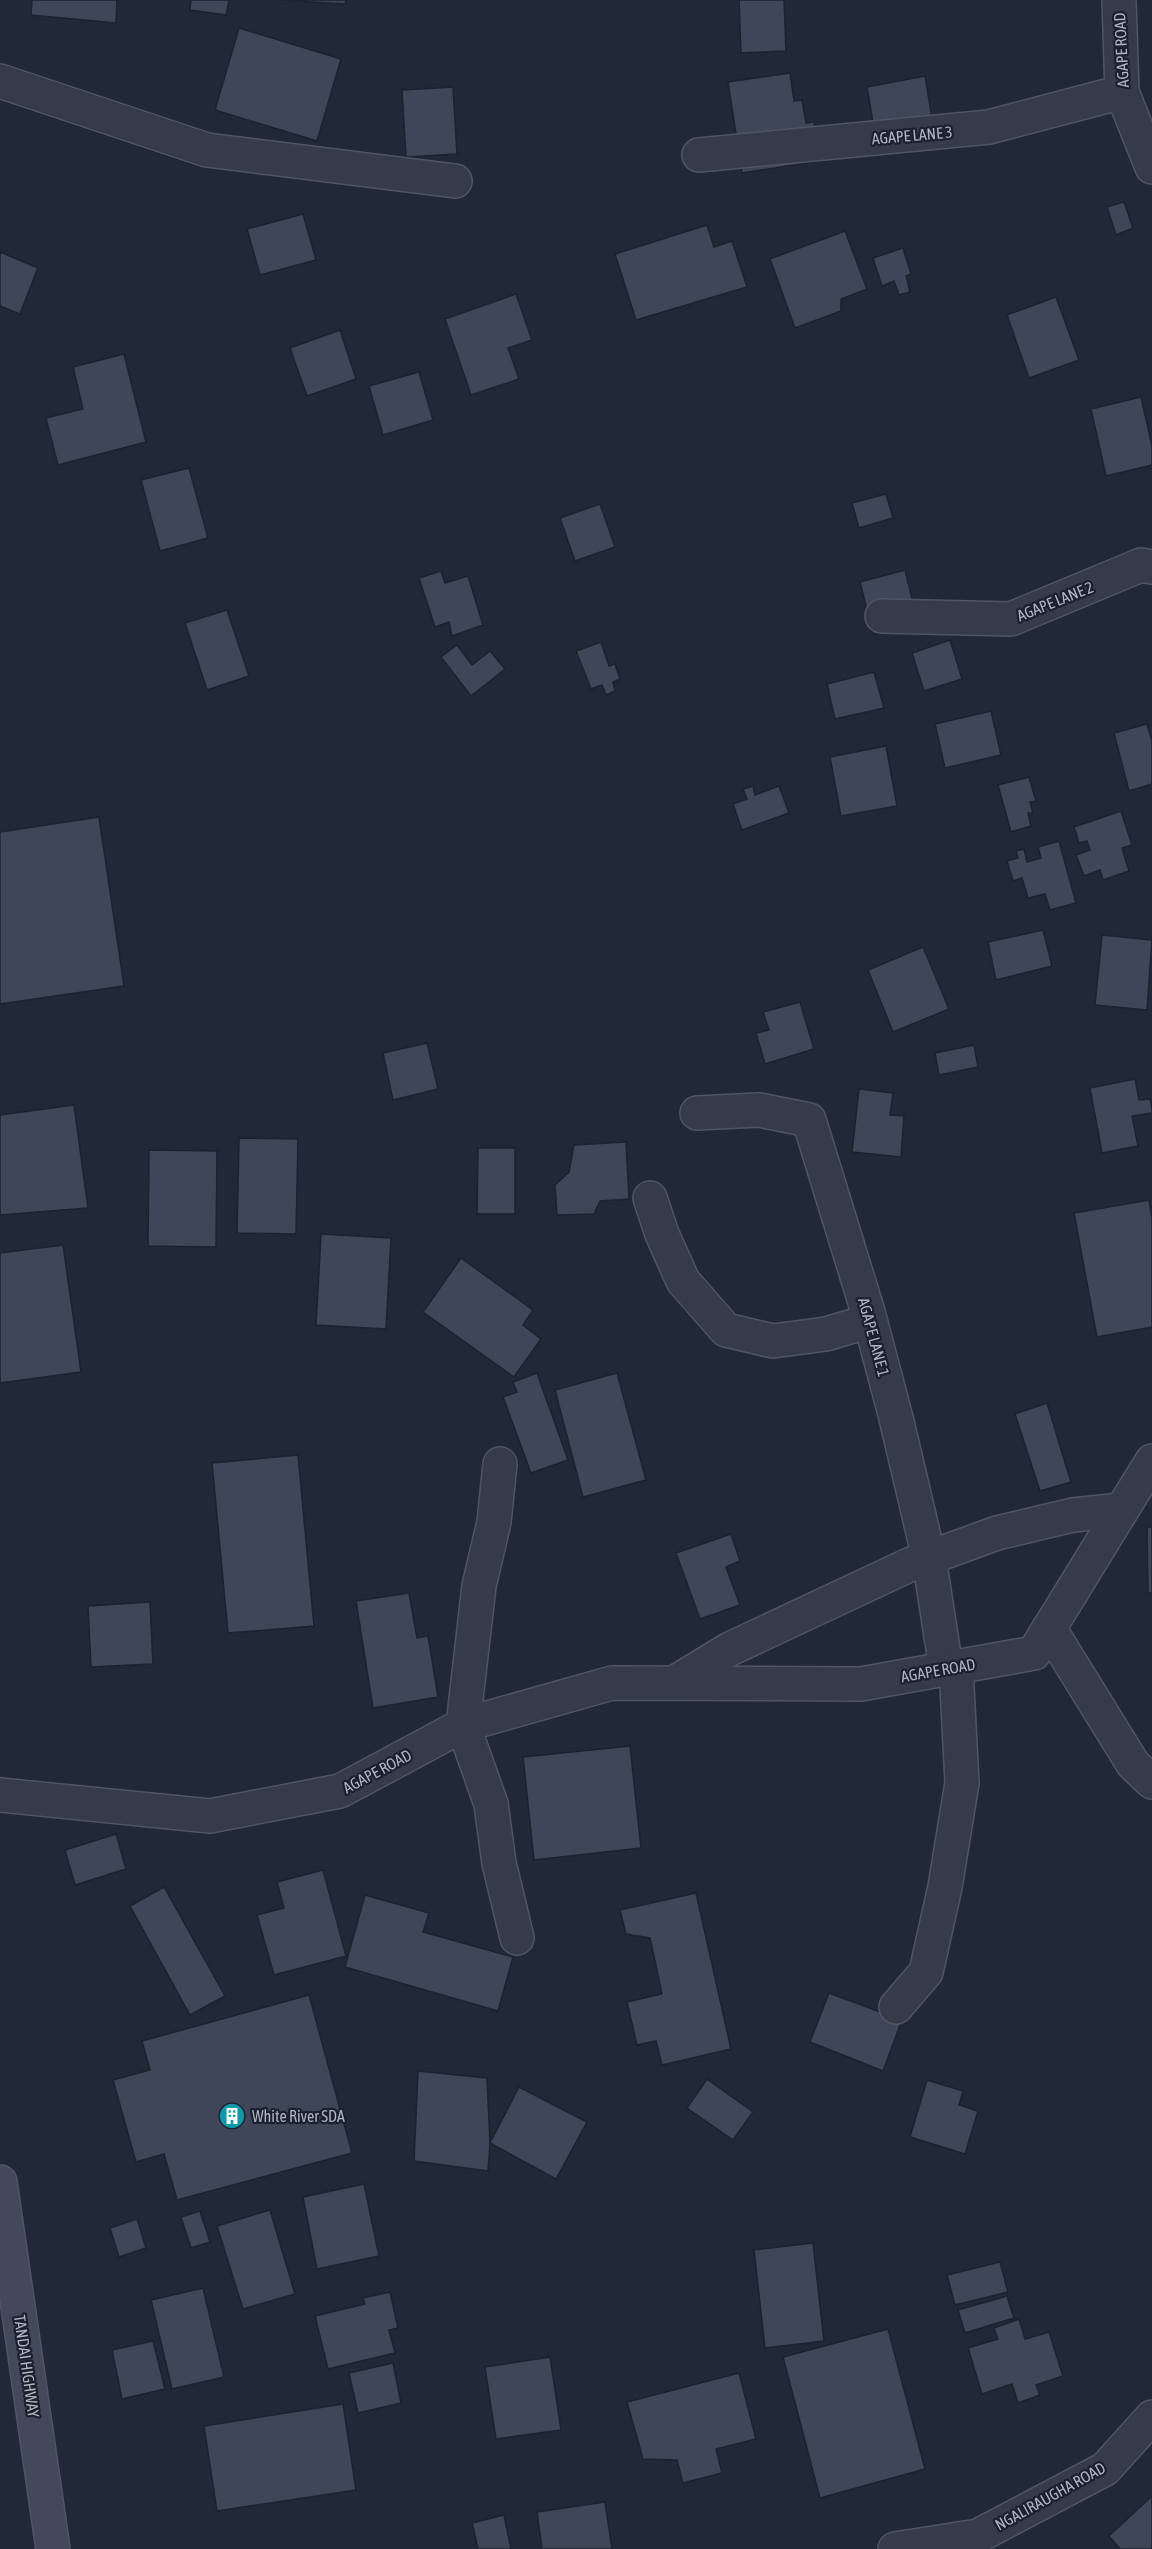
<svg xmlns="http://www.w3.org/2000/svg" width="1152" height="2549" viewBox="0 0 1152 2549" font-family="'Asap Condensed',sans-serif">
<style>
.building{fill:#3e4657;stroke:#1c222e;stroke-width:1.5}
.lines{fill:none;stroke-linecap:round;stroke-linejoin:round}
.minor-casing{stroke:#4f5562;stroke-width:36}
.secondary-casing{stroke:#4f5562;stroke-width:36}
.minor{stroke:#353b48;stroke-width:33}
.secondary{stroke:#43495b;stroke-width:33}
.labels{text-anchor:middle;stroke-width:4.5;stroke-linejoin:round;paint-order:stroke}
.street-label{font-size:16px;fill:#afb5c4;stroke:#1a202c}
.poi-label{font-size:16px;fill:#afb5c4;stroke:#1a202c;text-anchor:start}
</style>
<rect width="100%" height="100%" fill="#212837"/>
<g class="building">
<path d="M32,0H117L116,23L31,15Z"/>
<path d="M191,0H229L226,15L190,10Z"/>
<path d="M280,0H346L345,4Z"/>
<path d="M739,0H784L786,51L741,53Z"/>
<path d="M239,28L341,59L317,141L215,110Z"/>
<path d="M790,73L794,101L802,100L806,123L814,122L820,161L742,173L728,82Z"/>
<path d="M925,76L936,143L878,152L867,87Z"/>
<path d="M453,87L457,154L406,157L402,90Z"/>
<path d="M1124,202L1133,228L1116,235L1107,207Z"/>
<path d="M303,214L316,260L260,275L247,229Z"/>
<path d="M707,225L714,247L732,241L747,287L636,320L615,254Z"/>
<path d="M845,231L867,289L841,299V311L795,328L770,259Z"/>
<path d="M903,248L911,274L906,276L910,292L899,295L894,281L882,286L873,258Z"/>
<path d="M0,252L38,268L20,314L0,306Z"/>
<path d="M516,294L532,340L508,348L519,379L471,395L445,319Z"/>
<path d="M1056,297L1079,360L1029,378L1007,315Z"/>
<path d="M340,330L356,379L307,396L290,348Z"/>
<path d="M124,354L146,442L58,465L46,418L83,409L73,367Z"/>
<path d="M419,372L433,420L383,435L369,386Z"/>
<path d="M1141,397L1152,446V465L1106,476L1091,409Z"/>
<path d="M189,468L208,538L160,551L141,480Z"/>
<path d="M886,494L893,518L859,528L852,503Z"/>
<path d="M600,504L615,547L575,561L560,518Z"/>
<path d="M905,570L918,623L873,634L860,582Z"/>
<path d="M441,571L445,583L468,576L483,625L452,636L449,622L435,627L419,578Z"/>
<path d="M227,610L249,676L207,690L185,623Z"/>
<path d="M950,640L962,679L924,691L912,653Z"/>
<path d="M601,642L609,666L615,664L620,679L613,682L615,691L606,695L602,685L591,689L576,651Z"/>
<path d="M457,645L472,665L490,651L505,669L471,696L441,657Z"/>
<path d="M874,672L884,708L835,719L827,684Z"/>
<path d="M991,711L1001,755L945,768L935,724Z"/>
<path d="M1147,724L1152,741V784L1129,791L1114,733Z"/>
<path d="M886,746L897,806L841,816L830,757Z"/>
<path d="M1029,777L1036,801L1030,802L1033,813H1028L1031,826L1011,832L998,785Z"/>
<path d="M753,786L755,795L779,786L789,813L742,830L733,804L747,799L743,789Z"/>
<path d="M1121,811L1132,845L1122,848L1129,871L1103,880L1100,870L1084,876L1076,855L1090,850L1087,841L1079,843L1074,827Z"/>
<path d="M99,817L124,986L0,1004V832Z"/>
<path d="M1059,841L1076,903L1050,910L1045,894L1028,898L1022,878L1013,881L1007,861L1018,858L1016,851L1024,849L1027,862L1041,858L1038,847Z"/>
<path d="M1043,930L1052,966L996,980L988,942Z"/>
<path d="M1102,935L1152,940L1147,1010L1095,1005Z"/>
<path d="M923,947L949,1009L893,1032L868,970Z"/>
<path d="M800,1002L814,1049L765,1064L756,1033L769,1030L763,1012Z"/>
<path d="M427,1043L438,1089L393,1100L383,1053Z"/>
<path d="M974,1045L978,1067L939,1075L935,1053Z"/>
<path d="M1135,1079L1139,1100L1150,1099L1152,1109V1113L1132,1116L1138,1146L1102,1153L1090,1088Z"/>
<path d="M859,1089L893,1093L890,1115L904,1116L901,1157L852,1152Z"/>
<path d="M74,1105L88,1208L0,1215V1115Z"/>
<path d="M239,1138L298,1139L296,1234L237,1233Z"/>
<path d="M626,1142L629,1199L600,1201L594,1214L557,1215L555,1185L569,1172L574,1145Z"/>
<path d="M478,1148H515V1214H477Z"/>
<path d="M149,1150L217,1151L216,1247L148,1246Z"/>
<path d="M1149,1200L1152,1218V1327L1097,1337L1074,1213Z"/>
<path d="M321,1234L391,1238L386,1329L316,1325Z"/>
<path d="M63,1245L81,1372L0,1383V1253Z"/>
<path d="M461,1258L533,1310L523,1325L541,1339L514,1377L423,1312Z"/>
<path d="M537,1373L568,1460L531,1473L503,1397L517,1392L513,1382Z"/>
<path d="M617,1373L646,1480L583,1497L555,1390Z"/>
<path d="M1047,1403L1071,1482L1040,1491L1015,1414Z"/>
<path d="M298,1455L314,1626L228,1633L212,1463Z"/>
<path d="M1147,1527H1152V1593H1148Z"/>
<path d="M731,1534L740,1561L726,1567L740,1605L700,1619L676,1553Z"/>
<path d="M409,1593L417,1638L428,1636L438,1697L373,1708L356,1601Z"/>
<path d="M150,1602L153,1664L91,1667L88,1606Z"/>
<path d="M630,1746L641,1848L534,1860L523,1757Z"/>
<path d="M116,1834L126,1869L75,1885L65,1850Z"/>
<path d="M323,1870L346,1956L274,1975L257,1915L284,1908L277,1882Z"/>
<path d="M164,1887L225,1996L190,2015L130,1906Z"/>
<path d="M696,1893L731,2049L662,2065L656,2041L637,2045L627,2002L662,1994L650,1938L626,1934L620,1910Z"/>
<path d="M365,1895L429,1913L423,1932L513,1957L498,2011L345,1967Z"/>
<path d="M829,1993L902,2020L883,2071L810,2042Z"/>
<path d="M309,1995L352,2153L177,2200L164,2154L136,2162L113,2080L150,2070L142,2041Z"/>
<path d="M418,2071L487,2078L490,2143L488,2171L414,2161Z"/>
<path d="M707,2079L753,2112L733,2140L687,2108Z"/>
<path d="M927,2080L963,2091L959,2105L978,2111L965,2154L910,2137Z"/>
<path d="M519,2087L587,2122L556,2179L490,2143Z"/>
<path d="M364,2184L379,2256L317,2269L303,2197Z"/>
<path d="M270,2210L295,2294L243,2309L217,2226Z"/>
<path d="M200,2211L210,2242L191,2248L181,2217Z"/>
<path d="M137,2219L146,2248L119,2257L110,2228Z"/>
<path d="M813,2243L824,2341L765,2348L754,2250Z"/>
<path d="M1000,2262L1008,2292L955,2305L947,2275Z"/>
<path d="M203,2288L224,2377L172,2389L151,2300Z"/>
<path d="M390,2292L398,2328L389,2330L395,2353L328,2369L315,2316L365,2304L363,2298Z"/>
<path d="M1007,2296L1014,2318L965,2333L958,2310Z"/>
<path d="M1019,2319L1025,2339L1049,2332L1063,2376L1036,2385L1040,2395L1018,2403L1012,2384L982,2394L968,2348L998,2339L994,2328Z"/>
<path d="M888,2329L925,2469L820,2498L783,2357Z"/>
<path d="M153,2341L165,2389L122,2399L112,2350Z"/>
<path d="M550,2357L561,2430L496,2439L485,2367Z"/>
<path d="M393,2363L401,2403L358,2413L349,2373Z"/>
<path d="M739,2373L756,2439L716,2449L722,2473L683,2483L677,2460L643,2459L627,2402Z"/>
<path d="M343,2404L356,2490L217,2511L204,2426Z"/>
<path d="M1152,2496V2549H1120L1109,2536Z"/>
<path d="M605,2502L612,2549H542L537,2512Z"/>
<path d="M504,2515L511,2549H478L472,2523Z"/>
</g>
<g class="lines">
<g class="minor-casing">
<g id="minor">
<path d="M1119,0L1122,92L1152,167"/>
<path d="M0,81L207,150L455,181"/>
<path d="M699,155L989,127L1122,92"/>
<path d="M882,616L1011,619L1141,565L1152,567"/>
<path d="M697,1113L759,1110L809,1120L868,1312L896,1418L929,1558L946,1668"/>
<path d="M650,1198L662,1234L683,1281L726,1330L773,1341L826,1334L870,1321"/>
<path d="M500,1464L494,1522L479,1586L463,1725L491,1804L499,1863L517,1938"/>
<path d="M1049,1628L1133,1764L1152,1782"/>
<path d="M674,1683L730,1649L909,1565L997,1533L1073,1515L1121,1510"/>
<path d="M0,1795L210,1816L340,1791L463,1725L612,1683L861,1684L1034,1653L1152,1461"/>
<path d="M896,2007L926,1972L945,1887L962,1783L956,1667"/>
<path d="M895,2549L978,2536L1105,2469L1152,2417"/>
</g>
</g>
<g class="secondary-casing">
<path id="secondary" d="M0,2182L53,2549"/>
</g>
<use href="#minor" class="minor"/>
<use href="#secondary" class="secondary"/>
</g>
<defs>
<g id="building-disc" transform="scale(1.35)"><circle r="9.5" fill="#0f9aa8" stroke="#1a202c"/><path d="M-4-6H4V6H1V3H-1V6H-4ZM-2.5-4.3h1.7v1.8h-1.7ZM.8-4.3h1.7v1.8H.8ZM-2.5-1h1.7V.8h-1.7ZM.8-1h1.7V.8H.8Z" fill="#fff"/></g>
</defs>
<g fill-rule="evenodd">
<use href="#building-disc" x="232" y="2116"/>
</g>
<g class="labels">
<g class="street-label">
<text transform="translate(1121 50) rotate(-93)" y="6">AGAPE ROAD</text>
<text transform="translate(912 135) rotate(-5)" y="6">AGAPE LANE 3</text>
<text transform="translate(1055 601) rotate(-22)" y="6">AGAPE LANE 2</text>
<text transform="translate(874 1337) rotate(75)" y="6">AGAPE LANE 1</text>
<text transform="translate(938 1670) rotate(-10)" y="6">AGAPE ROAD</text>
<text transform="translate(377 1771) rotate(-28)" y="6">AGAPE ROAD</text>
<text transform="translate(27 2366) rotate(82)" y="6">TANDAI HIGHWAY</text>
<text transform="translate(1050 2496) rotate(-29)" y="6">NGALIRAUGHA ROAD</text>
</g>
<g class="poi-label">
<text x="252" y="2122">White River SDA</text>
</g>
</g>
</svg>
